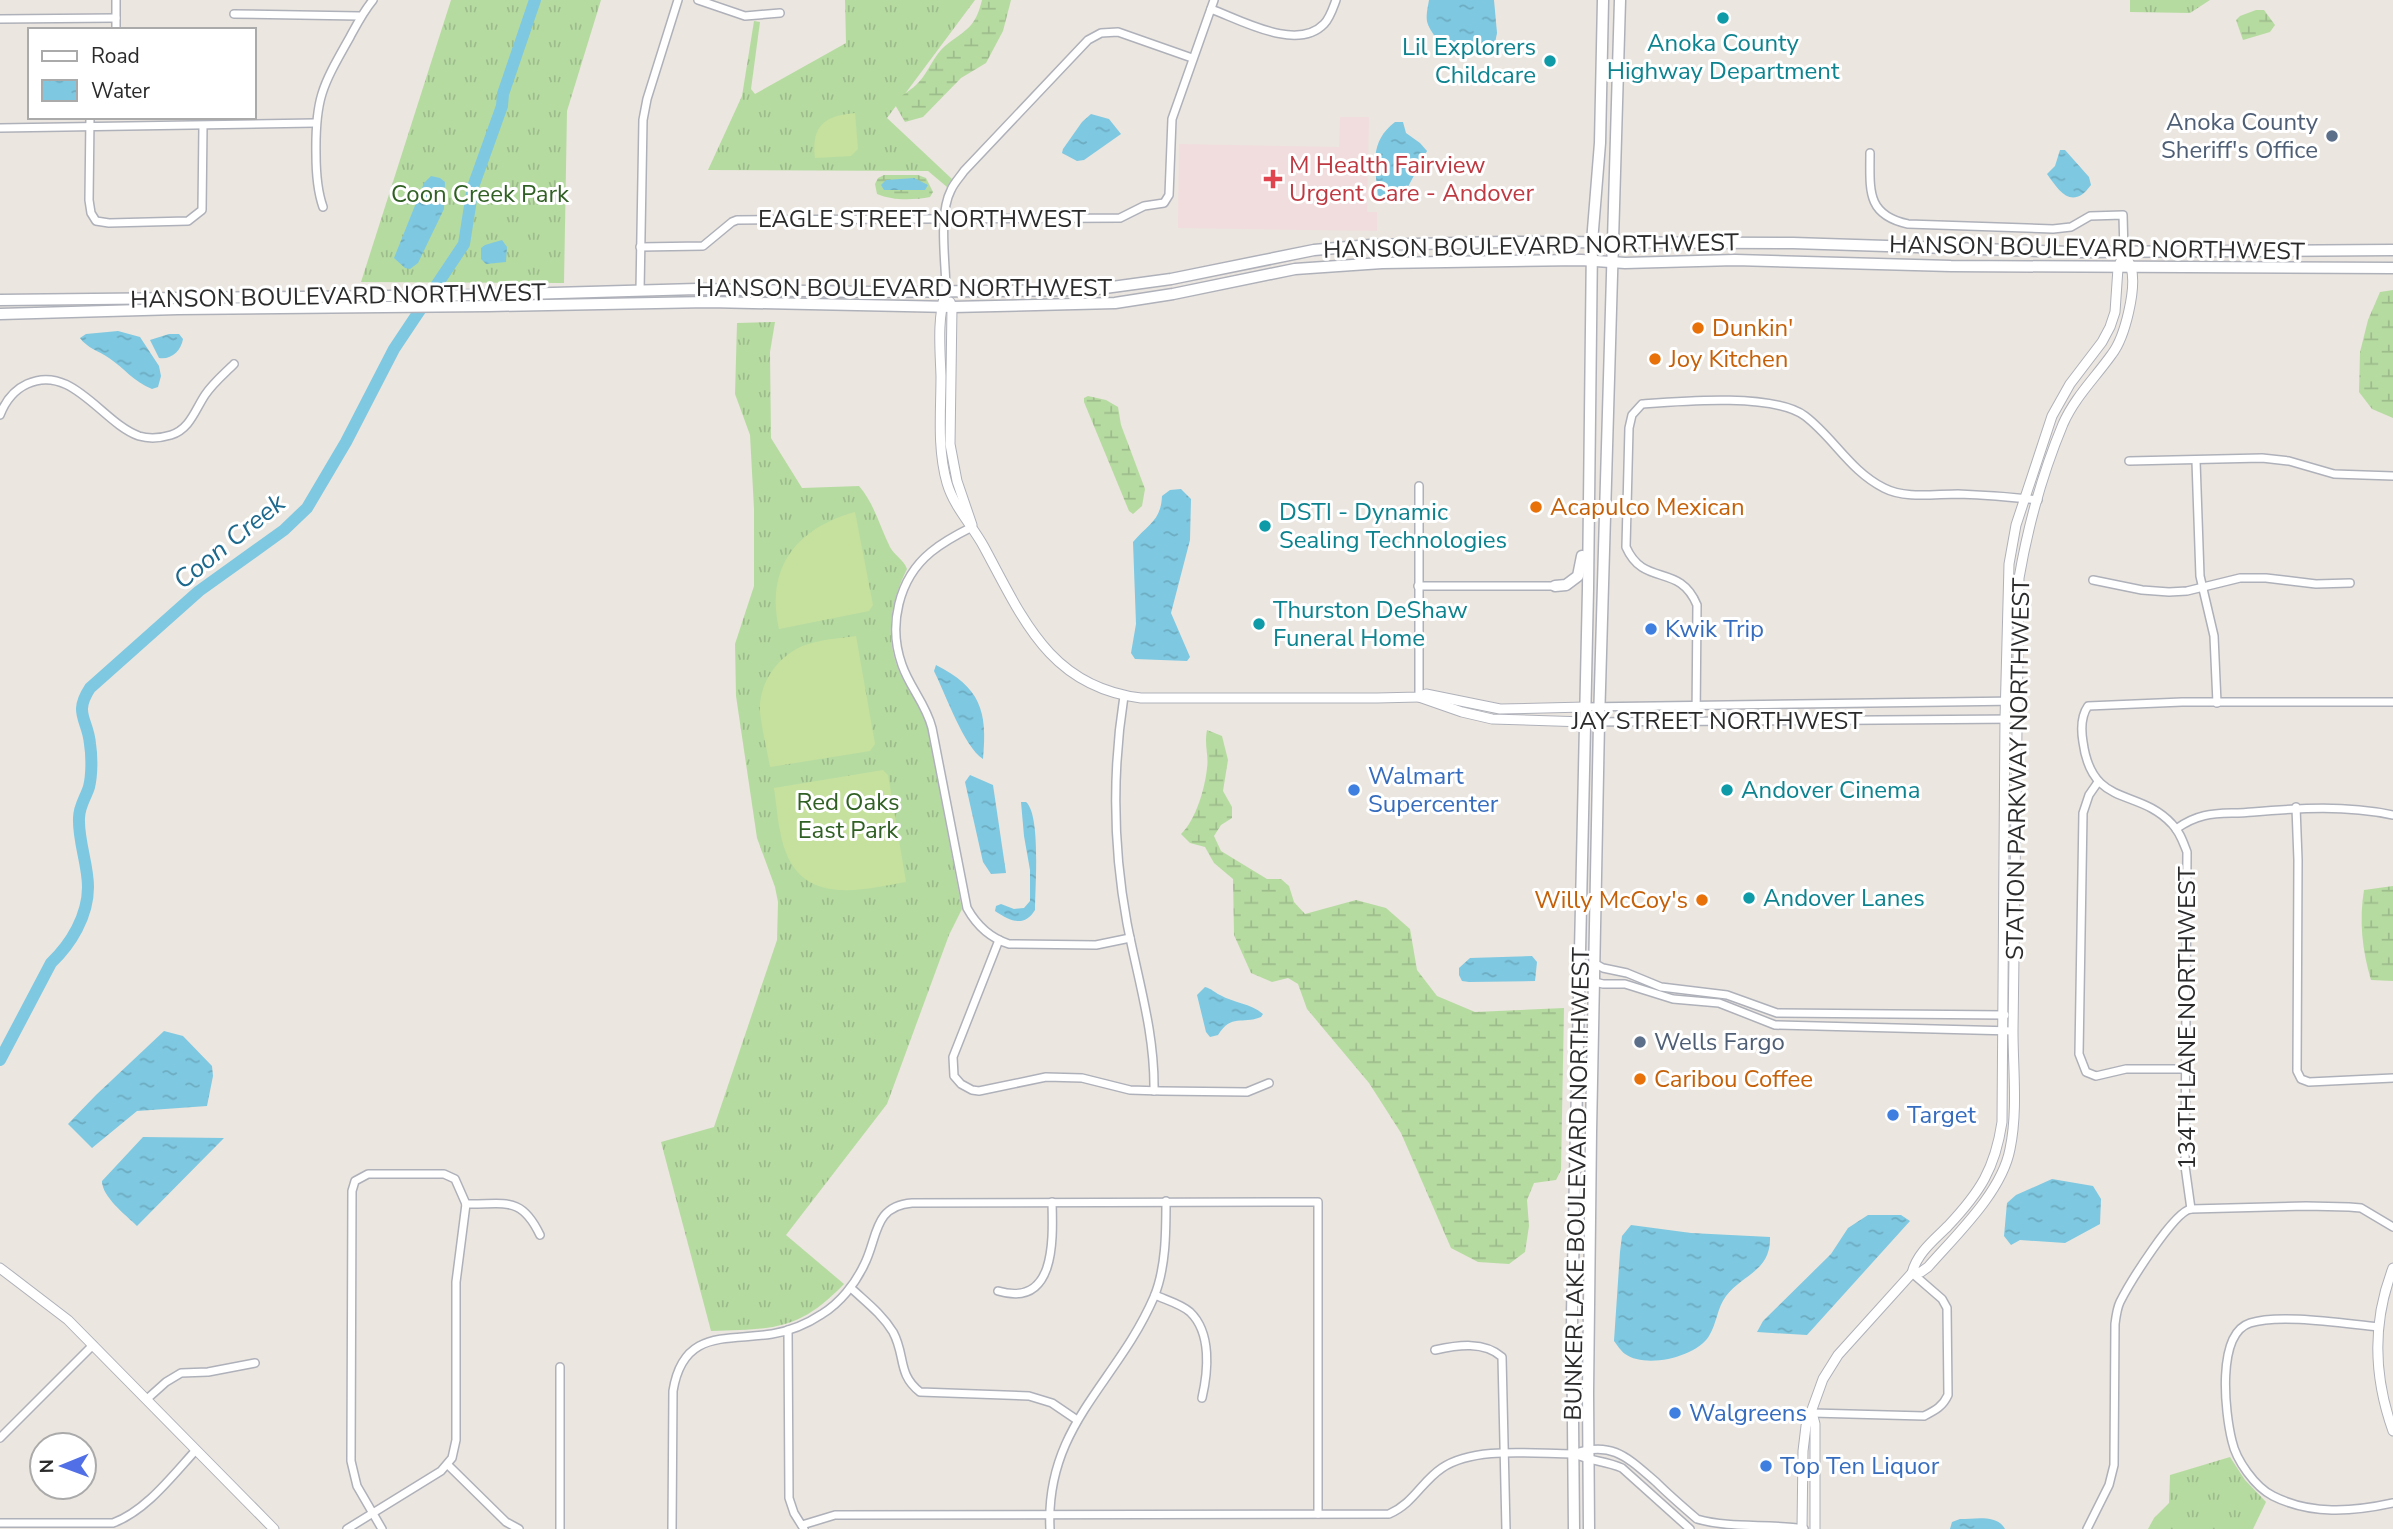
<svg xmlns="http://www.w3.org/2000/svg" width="2393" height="1529" viewBox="0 0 2393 1529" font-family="'Nunito Sans',sans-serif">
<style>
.medical{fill:#f1ddde}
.grass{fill:url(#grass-tufts)}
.wetland{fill:url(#wetland-marsh)}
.pitch{fill:#c6e19e}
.water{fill:url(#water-ripples)}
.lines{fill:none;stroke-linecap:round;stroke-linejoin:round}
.river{stroke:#7ec8e1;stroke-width:12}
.minor-casing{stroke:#afb1ba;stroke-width:10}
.tertiary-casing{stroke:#afb1ba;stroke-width:11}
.secondary-casing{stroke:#afb1ba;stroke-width:13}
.minor{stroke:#fff;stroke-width:7}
.tertiary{stroke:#fff;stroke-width:9}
.secondary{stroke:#fff;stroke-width:10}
.culture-dot{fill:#0f9aa8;stroke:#fff;stroke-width:2.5}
.service-dot{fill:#5c6f8a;stroke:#fff;stroke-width:2.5}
.health-dot{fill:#e0444e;stroke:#fff;stroke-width:2.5}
.food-dot{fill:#e8710a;stroke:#fff;stroke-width:2.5}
.shop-dot{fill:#3f7fe0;stroke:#fff;stroke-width:2.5}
.labels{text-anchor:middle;stroke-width:6;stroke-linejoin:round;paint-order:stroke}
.culture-label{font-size:24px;fill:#0d838f;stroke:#fff;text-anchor:start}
.service-label{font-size:24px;fill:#4e5e75;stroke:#fff;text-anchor:end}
.health-label{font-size:24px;fill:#be3a42;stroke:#fff;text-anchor:start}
.park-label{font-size:24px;fill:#306023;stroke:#fff}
.street-label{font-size:24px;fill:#2b2b2b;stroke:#fff}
.food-label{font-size:24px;fill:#c56008;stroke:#fff;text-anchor:start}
.shop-label{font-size:24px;fill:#366cbe;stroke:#fff;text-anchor:start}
.water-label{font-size:26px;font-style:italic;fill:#1d688d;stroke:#fff}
</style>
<defs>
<pattern id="grass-tufts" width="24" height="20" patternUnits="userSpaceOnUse" patternTransform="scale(1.75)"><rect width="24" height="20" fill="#b6dba1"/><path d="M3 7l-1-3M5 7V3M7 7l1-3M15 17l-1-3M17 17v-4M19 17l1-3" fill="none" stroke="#9dbc8b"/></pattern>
<pattern id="wetland-marsh" width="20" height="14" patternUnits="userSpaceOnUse" patternTransform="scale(1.75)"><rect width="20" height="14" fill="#b6dba1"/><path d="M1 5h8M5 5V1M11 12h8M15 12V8" fill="none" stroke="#9dbc8b"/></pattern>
<pattern id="water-ripples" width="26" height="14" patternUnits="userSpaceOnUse" patternTransform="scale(1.75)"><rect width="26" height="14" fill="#7ec8e1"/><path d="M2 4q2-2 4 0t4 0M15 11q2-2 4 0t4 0" fill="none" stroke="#6dacc1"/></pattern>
</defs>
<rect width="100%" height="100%" fill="#ebe6df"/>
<path class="medical" d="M1340,117H1369L1367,212H1377V231L1178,228L1179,144L1339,147Z"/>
<g class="grass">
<path d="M451,0H601L567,111L564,283L361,282Z"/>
<path d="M845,0H975L887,118L952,179L947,187L928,171L708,170L742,96L754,21L760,22L751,89L755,94L846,43Z"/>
<path d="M2130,0H2210L2190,13L2130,12Z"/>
<path d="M775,322L770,352L771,438L802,488L859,486C874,503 880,527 890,547C895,556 904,560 907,569C890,603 884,639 901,675C909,692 921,706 927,724L962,909L949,935L887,1104L786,1235L844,1284C799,1331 773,1329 711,1331L661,1142L714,1127L777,940L778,902L775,887L757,838L736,696L735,644L754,586V509L750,435L735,394L737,323Z"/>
<path d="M2230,1457L2245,1480L2266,1502L2253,1529H2148L2154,1518L2169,1503L2170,1475Z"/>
</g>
<g class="wetland">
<path d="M982,0H1011L1003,31L986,63L961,78L923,117L905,122L894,103C902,94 912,90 919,82C929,71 934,55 945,46C966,29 975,29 982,0Z"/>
<path d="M2256,10H2264L2275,25L2270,32L2243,40L2236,20L2240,16Z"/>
<path d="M884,175H918L926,178L933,192L930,197C914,200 893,201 877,194L875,184L878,178Z"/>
<path d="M2393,290V418L2372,409L2359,392L2360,352L2368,320L2380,292Z"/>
<path d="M1088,396L1106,400L1118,407L1121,425L1145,489L1142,506L1133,514L1129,511L1084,402V398Z"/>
<path d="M1207,730L1222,736L1228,760L1223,791L1232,807V818L1221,825L1214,836L1221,851L1267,879H1281L1289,886L1294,902L1305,914L1356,900L1386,908L1410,929L1417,970L1437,996L1475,1012L1564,1008L1561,1170L1556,1180L1534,1183L1527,1200L1529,1226L1525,1252L1509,1264L1478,1262L1451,1248L1401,1133L1369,1083L1307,1009L1298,984L1288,978L1272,982L1251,973L1234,935L1233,879L1214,863L1205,847L1190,843L1181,834C1196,820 1205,788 1207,768C1209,755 1204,746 1207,730Z"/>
<path d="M2393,886V981L2371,980C2362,950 2359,920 2364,890Z"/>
</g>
<g class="pitch">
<path d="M855,113L858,149L851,156L815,158C811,126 824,116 855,113Z"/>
<path d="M855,512L873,605L869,611L779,629C765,567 797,528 855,512Z"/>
<path d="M856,636L875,744L870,751L770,767C767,749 762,730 760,712C758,681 782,650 812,643C826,639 842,638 856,636Z"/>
<path d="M883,770L888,775L906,882C861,890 803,906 784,847C778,829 777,807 774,788Z"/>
</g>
<g class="water">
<path d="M1429,0H1494L1497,33L1495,43L1479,45L1438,41C1425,22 1425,22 1429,0Z"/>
<path d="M1091,114L1109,119L1121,134L1084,160L1077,161L1062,153L1063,149L1082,122Z"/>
<path d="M1395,122H1403L1406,133L1420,143L1427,151L1402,198C1393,202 1386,202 1378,195C1375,165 1369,142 1395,122Z"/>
<path d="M2060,150H2065L2089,177L2091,185C2072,211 2059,191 2047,174L2055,166Z"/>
<path d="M431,176L440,178L445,182L444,209L418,263L410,269L405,268L394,258L424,183Z"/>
<path d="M914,178L928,185L925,190H884L881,185L886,180Z"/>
<path d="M502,240L507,247L506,262L486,264L481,259V248L485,245Z"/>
<path d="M118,331L140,337L159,366L161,376L158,387L152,389C134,382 124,368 109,358C99,351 87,348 80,338L86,334Z"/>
<path d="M169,334H179L183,339C181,351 171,360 159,358L150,340Z"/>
<path d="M1181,489L1191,499L1190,540L1171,613L1190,657L1187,661L1135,659L1131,653L1136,624L1133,542C1148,524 1161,521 1162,496L1170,490Z"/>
<path d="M936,665C980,687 988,711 983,759C964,747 945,693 934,671Z"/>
<path d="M970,775L993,785L1006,873L991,874L983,862L965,782Z"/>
<path d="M1021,802H1026C1041,815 1035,888 1035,910C1024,928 1010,921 995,911L996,906L1001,904L1014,909L1024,908L1030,901V870L1024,836Z"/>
<path d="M1532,956L1537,962L1535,981L1469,982L1462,981L1459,975V968L1470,958Z"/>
<path d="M1205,987C1212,989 1214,992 1220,995C1234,1003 1250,1003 1263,1014L1261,1017C1241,1025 1232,1013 1218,1035L1210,1037L1206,1032L1197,995Z"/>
<path d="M164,1031L183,1036L212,1066L213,1076L207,1106L137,1111L92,1148L68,1124L96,1095Z"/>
<path d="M143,1137L224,1138L137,1226C126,1215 102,1197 102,1181Z"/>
<path d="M2052,1179L2093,1186L2101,1199L2100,1224L2065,1243L2020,1240L2011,1245L2004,1236L2007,1203L2016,1195Z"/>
<path d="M1868,1215H1901L1910,1221L1807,1335L1757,1332L1763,1321L1831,1254L1848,1228Z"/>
<path d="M1631,1225L1691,1233L1770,1237C1771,1271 1743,1274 1726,1296C1717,1308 1717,1323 1709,1336C1696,1357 1646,1369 1625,1354C1621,1351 1617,1345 1614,1341L1620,1252L1622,1236Z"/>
<path d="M1960,1519C1975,1519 1997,1514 2005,1529H1950L1952,1522Z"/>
</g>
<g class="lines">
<path class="river" d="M0,1060L51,963C71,944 88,916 88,887C88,864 78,841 79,818C79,806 86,797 89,787C92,775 92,756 90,744C88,719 73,714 90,688L199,591L284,530L307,508L346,442L394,349L464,244L473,187L502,106L503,94L535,0"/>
<g class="minor-casing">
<g id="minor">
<path d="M698,0L745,16L780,13"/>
<path d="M1211,9C1241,20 1297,52 1324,24C1330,18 1333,8 1336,0"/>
<path d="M234,14L359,16"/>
<path d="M0,19L116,18"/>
<path d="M116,30V0"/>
<path d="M90,117L89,200L91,213L96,221L109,223L188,221L202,210L203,126"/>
<path d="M0,128L315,123"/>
<path d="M1870,153C1870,190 1866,215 1908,224L2053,229L2071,227L2090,216L2123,215L2124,253"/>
<path d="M323,207C317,190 316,173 316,154C315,97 323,85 350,37C357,24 363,12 373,0"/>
<path d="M640,247L703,246L732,222L737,220L1120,218L1144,206L1164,203L1169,195L1172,119L1214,0"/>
<path d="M640,291L643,120L647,99L678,0"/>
<path d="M946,291C946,263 938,215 951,190C954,183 960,177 964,171L1088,40L1101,33L1118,32L1192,58"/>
<path d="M0,415C5,402 14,390 27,384C72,363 102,423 139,436C149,439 161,438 171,435C190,429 195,410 205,395C213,383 224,374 234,364"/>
<path d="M2129,461L2262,458L2289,461L2334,474L2393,476"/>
<path d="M2196,461L2200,576L2214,636L2217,703"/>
<path d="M972,527C958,534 943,542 931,552C898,579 888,626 902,665C910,688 926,704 932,728L967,908C977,926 990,938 1009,944L1096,945L1130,938"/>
<path d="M2093,580L2142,590L2169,592L2187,591L2240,578H2266L2316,584L2350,583"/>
<path d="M1418,586H1555"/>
<path d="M1124,696C1112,772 1113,847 1127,923C1138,980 1155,1033 1154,1091"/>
<path d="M1419,697V486"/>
<path d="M1585,707L2019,701"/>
<path d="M1585,722L2018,719"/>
<path d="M1696,722L1697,605C1679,562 1644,588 1626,547L1629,428L1632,415L1642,404C1681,401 1775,393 1805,416C1834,438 1850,471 1884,488C1905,499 1934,494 1958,494C1985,495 2011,497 2038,500"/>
<path d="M2098,782L2089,795L2083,813L2079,1054L2086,1072L2096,1076L2126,1069H2185"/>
<path d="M2296,807L2298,860L2297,1071L2301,1079L2309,1082L2393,1078"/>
<path d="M2176,829C2204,809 2222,815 2253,812C2301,808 2345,805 2393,815"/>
<path d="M999,940L953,1057L954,1076L961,1084L972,1090L979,1091L1046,1077L1082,1078L1130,1090L1161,1091L1247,1092L1269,1083"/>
<path d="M1594,963L1603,968L1627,973L1661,987L1727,995L1777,1013L2005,1015"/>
<path d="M1579,978L1603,984H1625L1673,999L1719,1003L1775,1025L2013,1031"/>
<path d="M466,1204C505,1205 521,1195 540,1235"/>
<path d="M2191,1209L2185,1166L2187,852C2183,842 2180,832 2172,824C2138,787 2092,809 2083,742C2081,730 2081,716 2088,706L2182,702H2393"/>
<path d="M851,1288C866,1302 882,1314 893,1332C906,1356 897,1374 920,1392L1029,1396L1052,1403L1077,1420"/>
<path d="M998,1291C1056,1308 1053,1240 1052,1202"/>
<path d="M1155,1295C1166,1300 1181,1304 1190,1312C1212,1333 1208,1372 1202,1398"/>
<path d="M2378,1327C2346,1324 2280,1313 2250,1323C2216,1334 2225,1413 2232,1441C2236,1460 2255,1487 2273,1496C2311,1515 2352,1512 2393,1503"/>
<path d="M788,1330L789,1498L794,1513L804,1529"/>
<path d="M1435,1350C1458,1345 1484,1341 1502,1357L1506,1529"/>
<path d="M560,1367V1529"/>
<path d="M147,1399L166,1382L181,1373L208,1372L255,1363"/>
<path d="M1812,1413L1924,1416C1936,1410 1943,1406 1948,1395L1947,1308L1942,1299L1912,1273"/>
<path d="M0,1438L93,1345"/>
<path d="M1574,1454C1590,1461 1606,1461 1622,1468L1690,1529"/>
<path d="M448,1465L506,1522L519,1529"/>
<path d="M0,1523H113C146,1511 173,1475 196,1450"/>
<path d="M802,1525L835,1515L1389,1514C1414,1503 1421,1482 1442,1468C1475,1446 1534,1454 1573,1454C1612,1440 1628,1458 1656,1482C1669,1495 1683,1507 1697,1519C1732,1529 1768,1523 1804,1529"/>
<path d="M347,1529L441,1471L452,1458L456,1440V1282L466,1204"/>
<path d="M382,1529L357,1486L351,1461L352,1191L355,1181L368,1174H444L455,1179L466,1204"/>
<path d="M672,1529L673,1391C683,1329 726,1341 772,1334C790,1331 807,1324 822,1314C840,1303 855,1284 864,1265C878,1238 873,1206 912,1203L1318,1202V1514"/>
<path d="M1050,1529C1045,1426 1117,1383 1154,1297C1166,1268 1166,1232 1166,1201"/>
<path d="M2087,1529L2109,1485L2114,1465L2115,1324C2116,1316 2117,1308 2120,1302C2129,1284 2174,1211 2191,1209L2306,1206L2349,1207L2361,1208L2393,1227"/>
</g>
</g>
<g class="tertiary-casing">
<g id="tertiary">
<path d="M946,291C937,318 940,348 941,376C941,411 937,448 947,483C954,507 972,525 984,547C1023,619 1050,687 1141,698H1377L1419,697L1426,694L1500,709L1585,707"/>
<path d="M950,302L952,307L950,444L957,481L972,525"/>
<path d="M1419,697L1462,712L1492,719L1585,722"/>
<path d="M0,1268L68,1320L274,1529"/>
<path d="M2393,1268C2372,1322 2374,1378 2393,1431"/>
<path d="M1912,1273L1921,1272L1928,1267C1956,1235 2002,1192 2010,1149C2018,1111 2013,1069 2013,1031L2019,578C2028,526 2043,472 2063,424C2075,397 2095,378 2112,354C2125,337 2137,288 2131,267C2129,262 2126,257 2124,253"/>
<path d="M1812,1413L1815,1424V1529"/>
<path d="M1802,1529L1803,1451L1806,1426L1823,1379L1838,1355L1912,1273C1917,1253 1934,1240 1948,1226C1980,1192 1995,1169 2002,1122L2005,719L2009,564L2016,525L2052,416L2070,384L2102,342L2110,327L2115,312L2118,268L2124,253"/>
</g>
</g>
<g class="secondary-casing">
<g id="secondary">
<path d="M0,300L486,295L697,289L870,292L1090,290L1171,279L1314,250L1370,245L1502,242L1793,243L2071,252L2393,250"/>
<path d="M0,314L178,309L488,306L709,302L952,307L1115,303L1173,294L1295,269L1382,263L1581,260L1625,263L1735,260L1951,266L2393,268"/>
<path d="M1555,586L1566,585L1578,576L1582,556"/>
<path d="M1574,1529L1572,1314L1588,589L1592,242L1600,143L1603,0"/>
<path d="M1589,1529L1588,1393L1591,1132L1599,722L1620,0"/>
</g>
</g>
<use href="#minor" class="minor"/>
<use href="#tertiary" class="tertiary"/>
<use href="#secondary" class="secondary"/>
</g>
<g class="culture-dot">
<circle cx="1723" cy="18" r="7"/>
<circle cx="1550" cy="61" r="7"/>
<circle cx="1265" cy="526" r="7"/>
<circle cx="1259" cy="624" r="7"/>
<circle cx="1727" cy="790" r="7"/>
<circle cx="1749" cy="898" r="7"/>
</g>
<g class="service-dot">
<circle cx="2332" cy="136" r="7"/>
<circle cx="1640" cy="1042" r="7"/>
</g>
<path class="health-dot" d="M1269.5 168.5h7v7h7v7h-7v7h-7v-7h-7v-7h7z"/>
<g class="food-dot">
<circle cx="1698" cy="328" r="7"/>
<circle cx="1655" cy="359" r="7"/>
<circle cx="1536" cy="507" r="7"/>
<circle cx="1702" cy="900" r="7"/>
<circle cx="1640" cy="1079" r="7"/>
</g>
<g class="shop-dot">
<circle cx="1651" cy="629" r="7"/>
<circle cx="1354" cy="790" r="7"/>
<circle cx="1893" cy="1115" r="7"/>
<circle cx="1675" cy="1413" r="7"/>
<circle cx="1766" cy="1466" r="7"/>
</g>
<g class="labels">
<g class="culture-label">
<text x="1723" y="51" text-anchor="middle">Anoka County<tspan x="1723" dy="28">Highway Department</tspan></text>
<text x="1536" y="55" text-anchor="end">Lil Explorers<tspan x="1536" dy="28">Childcare</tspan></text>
<text x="1279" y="520">DSTI - Dynamic<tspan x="1279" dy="28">Sealing Technologies</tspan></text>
<text x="1273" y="618">Thurston DeShaw<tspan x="1273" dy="28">Funeral Home</tspan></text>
<text x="1741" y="798">Andover Cinema</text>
<text x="1763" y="906">Andover Lanes</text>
</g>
<g class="service-label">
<text x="2318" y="130">Anoka County<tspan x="2318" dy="28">Sheriff's Office</tspan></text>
<text x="1654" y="1050" text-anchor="start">Wells Fargo</text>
</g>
<g class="health-label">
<text x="1289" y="173">M Health Fairview<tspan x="1289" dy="28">Urgent Care - Andover</tspan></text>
</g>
<g class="park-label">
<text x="480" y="202">Coon Creek Park</text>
<text x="848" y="810">Red Oaks<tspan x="848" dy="28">East Park</tspan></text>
</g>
<g class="street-label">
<text x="922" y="227">EAGLE STREET NORTHWEST</text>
<text transform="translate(1531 246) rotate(-1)" y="8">HANSON BOULEVARD NORTHWEST</text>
<text transform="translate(2097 248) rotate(1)" y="8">HANSON BOULEVARD NORTHWEST</text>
<text x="904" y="296">HANSON BOULEVARD NORTHWEST</text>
<text transform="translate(338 296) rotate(-1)" y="8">HANSON BOULEVARD NORTHWEST</text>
<text x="1717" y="729">JAY STREET NORTHWEST</text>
<text transform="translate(2018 769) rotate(-89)" y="8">STATION PARKWAY NORTHWEST</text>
<text transform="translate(2187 1018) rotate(-90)" y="8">134TH LANE NORTHWEST</text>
<text transform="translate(1577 1184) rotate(-89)" y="8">BUNKER LAKE BOULEVARD NORTHWEST</text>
</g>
<g class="food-label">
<text x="1712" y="336">Dunkin'</text>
<text x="1669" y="367">Joy Kitchen</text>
<text x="1550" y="515">Acapulco Mexican</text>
<text x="1688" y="908" text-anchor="end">Willy McCoy's</text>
<text x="1654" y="1087">Caribou Coffee</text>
</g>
<g class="shop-label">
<text x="1665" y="637">Kwik Trip</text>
<text x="1368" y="784">Walmart<tspan x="1368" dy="28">Supercenter</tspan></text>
<text x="1907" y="1123">Target</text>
<text x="1689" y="1421">Walgreens</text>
<text x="1780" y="1474">Top Ten Liquor</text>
</g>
<g class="water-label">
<text transform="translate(229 541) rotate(-39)" y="9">Coon Creek</text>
</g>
</g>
<rect x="28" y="28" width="228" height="91" fill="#ffffff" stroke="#aaaaaa" stroke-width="2"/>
<rect x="42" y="51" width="35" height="10" fill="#ffffff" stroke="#aaaaaa" stroke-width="2"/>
<text x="91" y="63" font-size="21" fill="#2b2b2b">Road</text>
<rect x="42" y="80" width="35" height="21" fill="url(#water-ripples)" stroke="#aaaaaa" stroke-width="2"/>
<text x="91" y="98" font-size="21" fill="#2b2b2b">Water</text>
<g transform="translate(63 1466) rotate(269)"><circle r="33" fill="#ffffff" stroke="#aaaaaa" stroke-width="2"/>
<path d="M0-5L12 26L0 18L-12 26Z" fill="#516fe6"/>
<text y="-10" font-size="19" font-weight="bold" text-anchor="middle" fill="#2b2b2b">N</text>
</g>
</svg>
